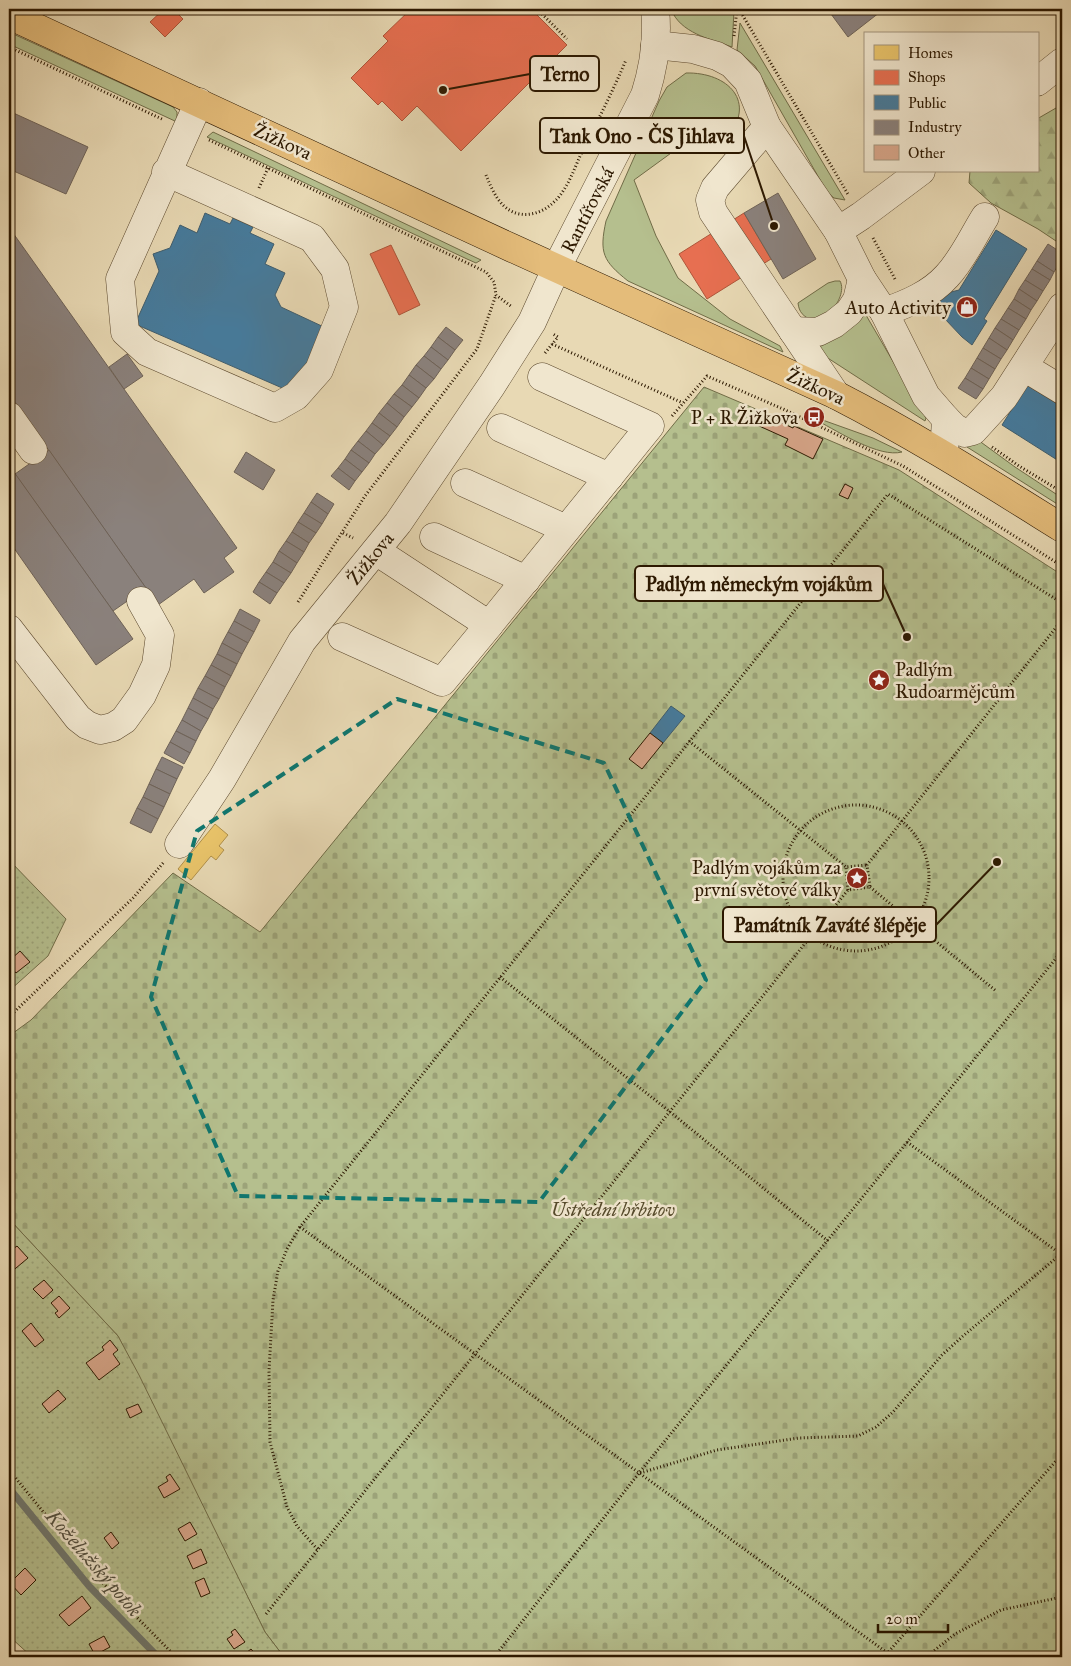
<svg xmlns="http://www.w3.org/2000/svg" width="1071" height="1666" viewBox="0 0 1071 1666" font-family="'IM FELL Great Primer',serif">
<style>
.grass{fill:#b5bf8e;stroke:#706c47}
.forest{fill:url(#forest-firs);stroke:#706c47}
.cemetery{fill:url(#cemetery-stones);stroke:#706c47}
.garden{fill:url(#garden-dots);stroke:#706c47}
.homes{fill:#e9c46a;stroke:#b0904a}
.shops{fill:#e76f51;stroke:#af5539}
.public{fill:#457b9d;stroke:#3e5d6e}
.industry{fill:#8a817c;stroke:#6e6257}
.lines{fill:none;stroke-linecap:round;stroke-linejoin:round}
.stream{stroke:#6f776e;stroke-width:7}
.building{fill:#d8a68a;stroke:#2c1800}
.minor-casing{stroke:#5b482d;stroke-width:29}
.major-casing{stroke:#2c1800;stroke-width:29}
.path{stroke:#2c1800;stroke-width:3;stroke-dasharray:1 2.5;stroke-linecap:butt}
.minor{stroke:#f0e6ce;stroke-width:28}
.major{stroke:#e4bc7a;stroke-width:28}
.marked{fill:none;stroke:#0f766e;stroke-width:4;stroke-dasharray:10 6;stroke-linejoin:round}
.labels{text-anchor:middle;stroke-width:5;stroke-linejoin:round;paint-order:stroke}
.street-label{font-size:19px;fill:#2c1800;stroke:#f0e6ce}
.poi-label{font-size:19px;fill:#2c1800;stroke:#f0e6ce;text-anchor:end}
.park-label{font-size:19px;font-style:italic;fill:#554a2b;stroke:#f0e6ce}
.water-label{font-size:20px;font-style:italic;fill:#535040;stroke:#f0e6ce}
.leader{fill:none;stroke:#2c1800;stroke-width:2}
.callout-dot{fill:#2c1800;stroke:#f0e6ce;stroke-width:2}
.callout{fill:#f0e6ce;stroke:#2c1800;stroke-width:2}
.callout-label{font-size:20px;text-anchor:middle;font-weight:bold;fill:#2c1800}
</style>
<defs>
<pattern id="forest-firs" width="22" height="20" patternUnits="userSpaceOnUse" patternTransform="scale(1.25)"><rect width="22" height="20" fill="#b5bf8e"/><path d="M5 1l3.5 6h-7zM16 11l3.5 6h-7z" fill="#9ca379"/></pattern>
<pattern id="cemetery-stones" width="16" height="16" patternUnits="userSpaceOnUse" patternTransform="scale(1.25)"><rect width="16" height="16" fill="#b5bf8e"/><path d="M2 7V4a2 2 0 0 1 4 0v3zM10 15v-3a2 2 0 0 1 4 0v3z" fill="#9ca379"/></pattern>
<pattern id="garden-dots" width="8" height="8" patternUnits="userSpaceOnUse" patternTransform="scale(1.25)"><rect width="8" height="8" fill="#b5bf8e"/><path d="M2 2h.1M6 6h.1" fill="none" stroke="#9ca379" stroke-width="1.8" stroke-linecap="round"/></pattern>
</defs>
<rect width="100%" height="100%" fill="#e8d9b4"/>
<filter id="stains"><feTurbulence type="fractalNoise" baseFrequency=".004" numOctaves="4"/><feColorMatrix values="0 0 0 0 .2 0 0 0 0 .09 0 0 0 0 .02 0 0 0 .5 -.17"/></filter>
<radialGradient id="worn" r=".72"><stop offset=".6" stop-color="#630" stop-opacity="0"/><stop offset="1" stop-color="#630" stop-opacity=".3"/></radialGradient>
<g class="grass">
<path d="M671,9H732L734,11L732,47C710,39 680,33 671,9Z"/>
<path d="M740,23L845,200L834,198L827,192L755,66L737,50Z"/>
<path d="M9,32L173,107L177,112V122L9,44Z"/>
<path d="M686,73C728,72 758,102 726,139L711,124L634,180L656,236L678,278L730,319L780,346L783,352L628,281C603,261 599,253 606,221L659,101L667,87Z"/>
<path d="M213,132L232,141L481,260L476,263L467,259L207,137Z"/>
<path d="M835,281H840C845,290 838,304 831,311C827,315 818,318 813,320C803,317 799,312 798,303L828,283Z"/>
<path d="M863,310L926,418L925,421L820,353L819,347L823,343Z"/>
<path d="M817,418L873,438L902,452C879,458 839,432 818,421Z"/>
<path d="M970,439L978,440L1015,467L1062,498V507L967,447Z"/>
</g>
<path class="forest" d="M1056,108L1062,109V245L1038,229L991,203L969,183L970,171H1037V119Z"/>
<path class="cemetery" d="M704,387L899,470L1062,575V1657H477L472,1654L468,1657H284L265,1632L118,1336L9,1219V1036L31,1020L173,873L260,932Z"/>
<g class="garden">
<path d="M9,860L66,919L48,956L9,991Z"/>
<path d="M9,1219L118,1336L139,1375L265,1632L284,1657H32L9,1636Z"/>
</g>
<path class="homes" d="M215,824L228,835L219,846L224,850L216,860L211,856L191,880L178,869Z"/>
<g class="shops">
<path d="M164,9H173L183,19L165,37L150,22Z"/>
<path d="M411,9H531L567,45L461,151L417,106L402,121L382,101L378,105L351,78L388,41L383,36Z"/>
<path d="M744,213L771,259L707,299L679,254Z"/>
<path d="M391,245L420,305L399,315L370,254Z"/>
</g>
<g class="public">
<path d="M205,213L230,224L233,218L253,227L250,233L274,244L265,264L285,273L275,295L281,307L326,328L296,394L135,324L159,271L153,254L170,248L180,225L197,233Z"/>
<path d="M996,230L1027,249L984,319L987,321L972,345L962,337L945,319L935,296L959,290Z"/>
<path d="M1027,385L1062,407V463L1002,425Z"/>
<path d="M671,706L685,716L663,743L650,733Z"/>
</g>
<g class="industry">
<path d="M837,9H884L848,37L831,14Z"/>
<path d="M9,111L88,147L66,194L9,169Z"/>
<path d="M778,193L816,259L783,279L744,213Z"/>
<path d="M13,233L237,548L224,558L234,572L204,593L194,579L158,605L9,394V236Z"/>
<path d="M1048,244L1062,253V259L1054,272L1037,261Z"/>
<path d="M1037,261L1054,272L1050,280L1032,269Z"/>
<path d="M1032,269L1050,280L1043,291L1025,280Z"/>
<path d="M1025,280L1043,291L1037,301L1019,289Z"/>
<path d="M1019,289L1037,301L1031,310L1014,299Z"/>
<path d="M1014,299L1031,310L1026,319L1008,308Z"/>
<path d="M1008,308L1026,319L1019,330L1001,319Z"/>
<path d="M1001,319L1019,330L1013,340L995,328Z"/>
<path d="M446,327L463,340L455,350L438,337Z"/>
<path d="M995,328L1013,340L1007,350L989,338Z"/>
<path d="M438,337L455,350L448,360L431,347Z"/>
<path d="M989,338L1007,350L1001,359L983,348Z"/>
<path d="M431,347L448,360L441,369L424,356Z"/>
<path d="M983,348L1001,359L995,369L977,358Z"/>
<path d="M127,354L143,376L124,389L109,367Z"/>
<path d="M424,356L441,369L434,379L416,365Z"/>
<path d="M977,358L995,369L989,379L971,368Z"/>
<path d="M416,365L434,379L426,388L409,375Z"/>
<path d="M971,368L989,379L983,389L965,378Z"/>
<path d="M409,375L426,388L419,398L402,385Z"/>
<path d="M965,378L983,389L976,399L958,388Z"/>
<path d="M402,385L419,398L412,407L394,394Z"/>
<path d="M394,394L412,407L404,417L387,403Z"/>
<path d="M387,403L404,417L397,427L379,413Z"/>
<path d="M379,413L397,427L390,436L372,423Z"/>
<path d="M372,423L390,436L383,445L366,431Z"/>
<path d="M366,431L383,445L375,454L358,441Z"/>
<path d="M358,441L375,454L369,463L351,450Z"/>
<path d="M49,450L146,588L113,611L15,474Z"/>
<path d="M351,450L369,463L362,472L345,459Z"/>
<path d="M246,452L275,470L263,490L234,472Z"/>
<path d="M345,459L362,472L355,481L338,468Z"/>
<path d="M9,465L133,639L96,665L9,541Z"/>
<path d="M338,468L355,481L349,490L331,476Z"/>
<path d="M317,493L334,504L328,514L311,502Z"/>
<path d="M311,502L328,514L322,524L304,513Z"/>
<path d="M304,513L322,524L316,533L298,522Z"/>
<path d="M298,522L316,533L309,543L292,532Z"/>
<path d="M292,532L309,543L304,552L286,541Z"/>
<path d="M286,541L304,552L297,563L279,551Z"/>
<path d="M279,551L297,563L291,573L273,562Z"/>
<path d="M273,562L291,573L284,583L266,572Z"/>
<path d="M266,572L284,583L277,593L259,582Z"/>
<path d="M259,582L277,593L270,604L253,592Z"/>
<path d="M240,609L260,620L254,632L234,621Z"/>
<path d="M234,621L254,632L248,643L228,632Z"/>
<path d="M228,632L248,643L242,654L222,643Z"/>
<path d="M222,643L242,654L237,664L217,654Z"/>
<path d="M217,654L237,664L231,676L211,665Z"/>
<path d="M211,665L231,676L225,687L205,676Z"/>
<path d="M205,676L225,687L219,699L198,688Z"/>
<path d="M198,688L219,699L213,709L193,698Z"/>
<path d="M193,698L213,709L208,719L188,708Z"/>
<path d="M188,708L208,719L201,731L182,720Z"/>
<path d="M182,720L201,731L196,741L176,731Z"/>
<path d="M176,731L196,741L190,753L170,742Z"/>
<path d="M170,742L190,753L184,764L164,753Z"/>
<path d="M162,757L183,767L177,779L156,769Z"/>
<path d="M156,769L177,779L170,794L149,784Z"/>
<path d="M149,784L170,794L164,807L143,797Z"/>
<path d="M143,797L164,807L158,819L137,808Z"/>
<path d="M137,808L158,819L151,833L130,823Z"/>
</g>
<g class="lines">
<path class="stream" d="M9,1488L89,1586L158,1657"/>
</g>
<g class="building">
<path d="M762,414L793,428L794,426L823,439L813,459L785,445L788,439L757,425Z"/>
<path d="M845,484L853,488L848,499L839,495Z"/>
<path d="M650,733L663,743L642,769L629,759Z"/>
<path d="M20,951L30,962L16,973L9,965V961Z"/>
<path d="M17,1246L28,1258L10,1273L9,1271V1252Z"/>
<path d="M44,1280L53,1290L43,1299L33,1289Z"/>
<path d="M59,1296L70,1308L59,1318L55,1313L58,1311L51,1303Z"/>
<path d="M31,1323L44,1340L35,1347L22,1331Z"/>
<path d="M110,1340L118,1350L113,1354L120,1364L99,1380L86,1363L104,1350L102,1347Z"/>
<path d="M58,1390L66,1399L49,1413L42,1404Z"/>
<path d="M138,1404L142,1412L130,1418L126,1409Z"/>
<path d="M170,1474L180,1489L164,1498L158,1487L168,1481L166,1477Z"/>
<path d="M190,1522L197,1534L185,1541L178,1529Z"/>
<path d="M111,1532L119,1543L112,1549L104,1538Z"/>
<path d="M201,1549L207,1563L193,1569L187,1556Z"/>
<path d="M25,1568L36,1580L21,1595L10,1583Z"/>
<path d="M204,1578L210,1593L201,1597L195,1582Z"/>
<path d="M82,1596L91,1608L69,1626L59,1615Z"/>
<path d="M235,1629L245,1642L234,1649L227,1639L233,1635L231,1632Z"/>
<path d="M104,1636L110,1647L95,1655L89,1644Z"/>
<path d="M251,1649L258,1657H241Z"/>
</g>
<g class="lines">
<g class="minor-casing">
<g id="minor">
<path d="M655,45L693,49L717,56L732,64L748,81L767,127L838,231L862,279L884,312L926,396L946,419L944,454"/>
<path d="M1037,82L1062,62"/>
<path d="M767,127L715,188L710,200L713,212L836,395"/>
<path d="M166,172L312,238L335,269L344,307L319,370L296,396L275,408L147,352L125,332L120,279L199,102"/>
<path d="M838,231L861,216L921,171"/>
<path d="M884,312C907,304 931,294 947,276C963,259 973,236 985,217"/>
<path d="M793,331L818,332L834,324L849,312L857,300L862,279"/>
<path d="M1024,367L1062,390"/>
<path d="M9,416L33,450"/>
<path d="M946,419L955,428L965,433L973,431L1004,397L1062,307"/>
<path d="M501,428L609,477"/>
<path d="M465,483L566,529"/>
<path d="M434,537L526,580"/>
<path d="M489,625L650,426L542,377"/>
<path d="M9,629L78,718L87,725L100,730L113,727L124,720L142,695L156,665L160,635L141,601"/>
<path d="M342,637L442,682L489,625L376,551"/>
<path d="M179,844L222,779L302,641L398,523L492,385L532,322L556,269L645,95C654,67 658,38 655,9"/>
</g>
</g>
<g class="major-casing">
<path id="major" d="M9,15L512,248L836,395C914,435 988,482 1062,528"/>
</g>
<g class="path">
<path d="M537,9L567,39"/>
<path d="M739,9L849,196"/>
<path d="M734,36L737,9"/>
<path d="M9,47L164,120"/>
<path d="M209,140L486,272L494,282L496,295L512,307"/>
<path d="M486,175C490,185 495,197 503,205C519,221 542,215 556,200C567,189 574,170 580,156C596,124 612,93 626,60"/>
<path d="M259,188L268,168"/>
<path d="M873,238L895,279"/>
<path d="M552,344L683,403"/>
<path d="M545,353L558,337L553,334"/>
<path d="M672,416L707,376L783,409L903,466L1062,566"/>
<path d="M992,447L1019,466L1062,492"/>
<path d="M343,533L353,538"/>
<path d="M298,602L365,496L477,349L496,295"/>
<path d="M689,741L846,867"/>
<circle cx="856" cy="878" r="73"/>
<path d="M870,887L996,991"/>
<path d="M848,890L846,867L867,865"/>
<path d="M500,977L669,1111L828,1241"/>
<path d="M9,1017L133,898L164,862"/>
<path d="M907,1142L1062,1255"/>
<path d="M300,1227L287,1249L278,1271L273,1300L269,1371L270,1442L287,1507L297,1526L318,1550"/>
<path d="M9,1470L95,1575L176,1657"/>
<path d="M640,1473L717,1450L799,1438L858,1436L876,1427L893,1412L942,1355L963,1336L1061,1254"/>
<path d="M266,1614L848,890L870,887L867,865L1062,620"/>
<path d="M495,1656L639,1473L1062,951"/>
<path d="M884,1657L1062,1454"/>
<path d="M893,1657L300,1227L888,494L1062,603"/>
<path d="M926,1657L955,1634L1001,1610L1062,1597"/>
</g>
<use href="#minor" class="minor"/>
<use href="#major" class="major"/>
</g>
<path class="marked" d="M397,699L604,763L706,980L539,1202L238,1196L151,997L197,831Z"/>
<defs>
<g id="shop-disc" transform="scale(1.125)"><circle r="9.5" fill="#8f2418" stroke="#f0e6ce"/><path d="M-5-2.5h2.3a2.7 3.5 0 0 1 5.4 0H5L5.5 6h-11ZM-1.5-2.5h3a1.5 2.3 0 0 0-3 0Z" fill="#fff"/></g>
<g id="bus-disc" transform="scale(1.125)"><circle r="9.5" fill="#8f2418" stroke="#f0e6ce"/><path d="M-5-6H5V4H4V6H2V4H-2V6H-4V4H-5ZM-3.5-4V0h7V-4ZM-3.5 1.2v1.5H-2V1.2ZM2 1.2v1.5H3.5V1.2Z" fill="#fff"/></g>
<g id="sight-disc" transform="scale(1.125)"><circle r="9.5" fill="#8f2418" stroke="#f0e6ce"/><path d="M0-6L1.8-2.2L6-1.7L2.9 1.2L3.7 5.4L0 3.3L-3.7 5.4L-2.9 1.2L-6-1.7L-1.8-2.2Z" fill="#fff"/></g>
</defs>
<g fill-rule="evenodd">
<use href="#shop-disc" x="967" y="307"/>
<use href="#bus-disc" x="814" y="417"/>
<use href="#sight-disc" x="879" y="680"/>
<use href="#sight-disc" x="857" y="878"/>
</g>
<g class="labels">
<g class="street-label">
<text transform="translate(283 141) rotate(25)" y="7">Žižkova</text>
<text transform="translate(587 210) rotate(-63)" y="7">Rantířovská</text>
<text transform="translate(816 386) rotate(25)" y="7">Žižkova</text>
<text transform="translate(370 558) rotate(-51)" y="7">Žižkova</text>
</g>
<g class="poi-label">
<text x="951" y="314">Auto Activity</text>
<text x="798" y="424">P + R Žižkova</text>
<text x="895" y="676" text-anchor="start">Padlým<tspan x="895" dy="22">Rudoarmějcům</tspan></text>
<text x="841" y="874">Padlým vojákům za<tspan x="841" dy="22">první světové války</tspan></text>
</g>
<g class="park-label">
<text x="613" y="1216">Ústřední hřbitov</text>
</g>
<g class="water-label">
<text transform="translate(94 1563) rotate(49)" y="7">Koželužský potok</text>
</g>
</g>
<path class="leader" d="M443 90L530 74M774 226L744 136M907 637L883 584M997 862L936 925"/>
<g class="callout-dot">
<circle cx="443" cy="90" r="5"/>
<circle cx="774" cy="226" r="5"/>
<circle cx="907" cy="637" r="5"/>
<circle cx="997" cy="862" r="5"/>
</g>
<g class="callout">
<rect x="530" y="56" width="69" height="35" rx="5"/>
<rect x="540" y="118" width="204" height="35" rx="5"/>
<rect x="635" y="566" width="248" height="35" rx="5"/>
<rect x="723" y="907" width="213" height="35" rx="5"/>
</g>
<g class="callout-label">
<text x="565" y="81">Terno</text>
<text x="642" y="143">Tank Ono - ČS Jihlava</text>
<text x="759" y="591">Padlým německým vojákům</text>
<text x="830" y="932">Památník Zaváté šlépěje</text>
</g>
<rect width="1071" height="1666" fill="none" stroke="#e8d9b4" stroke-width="30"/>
<rect x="10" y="10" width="1051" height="1646" fill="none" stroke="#2c1800" stroke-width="2.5"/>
<rect x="15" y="15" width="1041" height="1636" fill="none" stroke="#2c1800"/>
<rect x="864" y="32" width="175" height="140" fill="#f0e6ce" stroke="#a2947c"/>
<rect x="874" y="45" width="25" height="15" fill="#e9c46a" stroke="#a2947c"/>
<text x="908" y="58" font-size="15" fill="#2c1800">Homes</text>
<rect x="874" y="70" width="25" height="15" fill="#e76f51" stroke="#a2947c"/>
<text x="908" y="82" font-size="15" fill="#2c1800">Shops</text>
<rect x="874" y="95" width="25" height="15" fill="#457b9d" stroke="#a2947c"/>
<text x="908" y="108" font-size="15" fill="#2c1800">Public</text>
<rect x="874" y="120" width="25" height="15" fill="#8a817c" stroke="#a2947c"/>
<text x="908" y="132" font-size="15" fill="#2c1800">Industry</text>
<rect x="874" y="145" width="25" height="15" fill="#d8a68a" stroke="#a2947c"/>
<text x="908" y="158" font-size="15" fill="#2c1800">Other</text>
<path d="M878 1624v8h70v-8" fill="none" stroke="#2c1800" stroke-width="2.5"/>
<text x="886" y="1624" font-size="15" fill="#2c1800" stroke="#f0e6ce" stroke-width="4" paint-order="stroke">20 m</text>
<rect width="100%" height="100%" filter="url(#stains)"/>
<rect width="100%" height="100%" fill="url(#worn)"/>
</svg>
